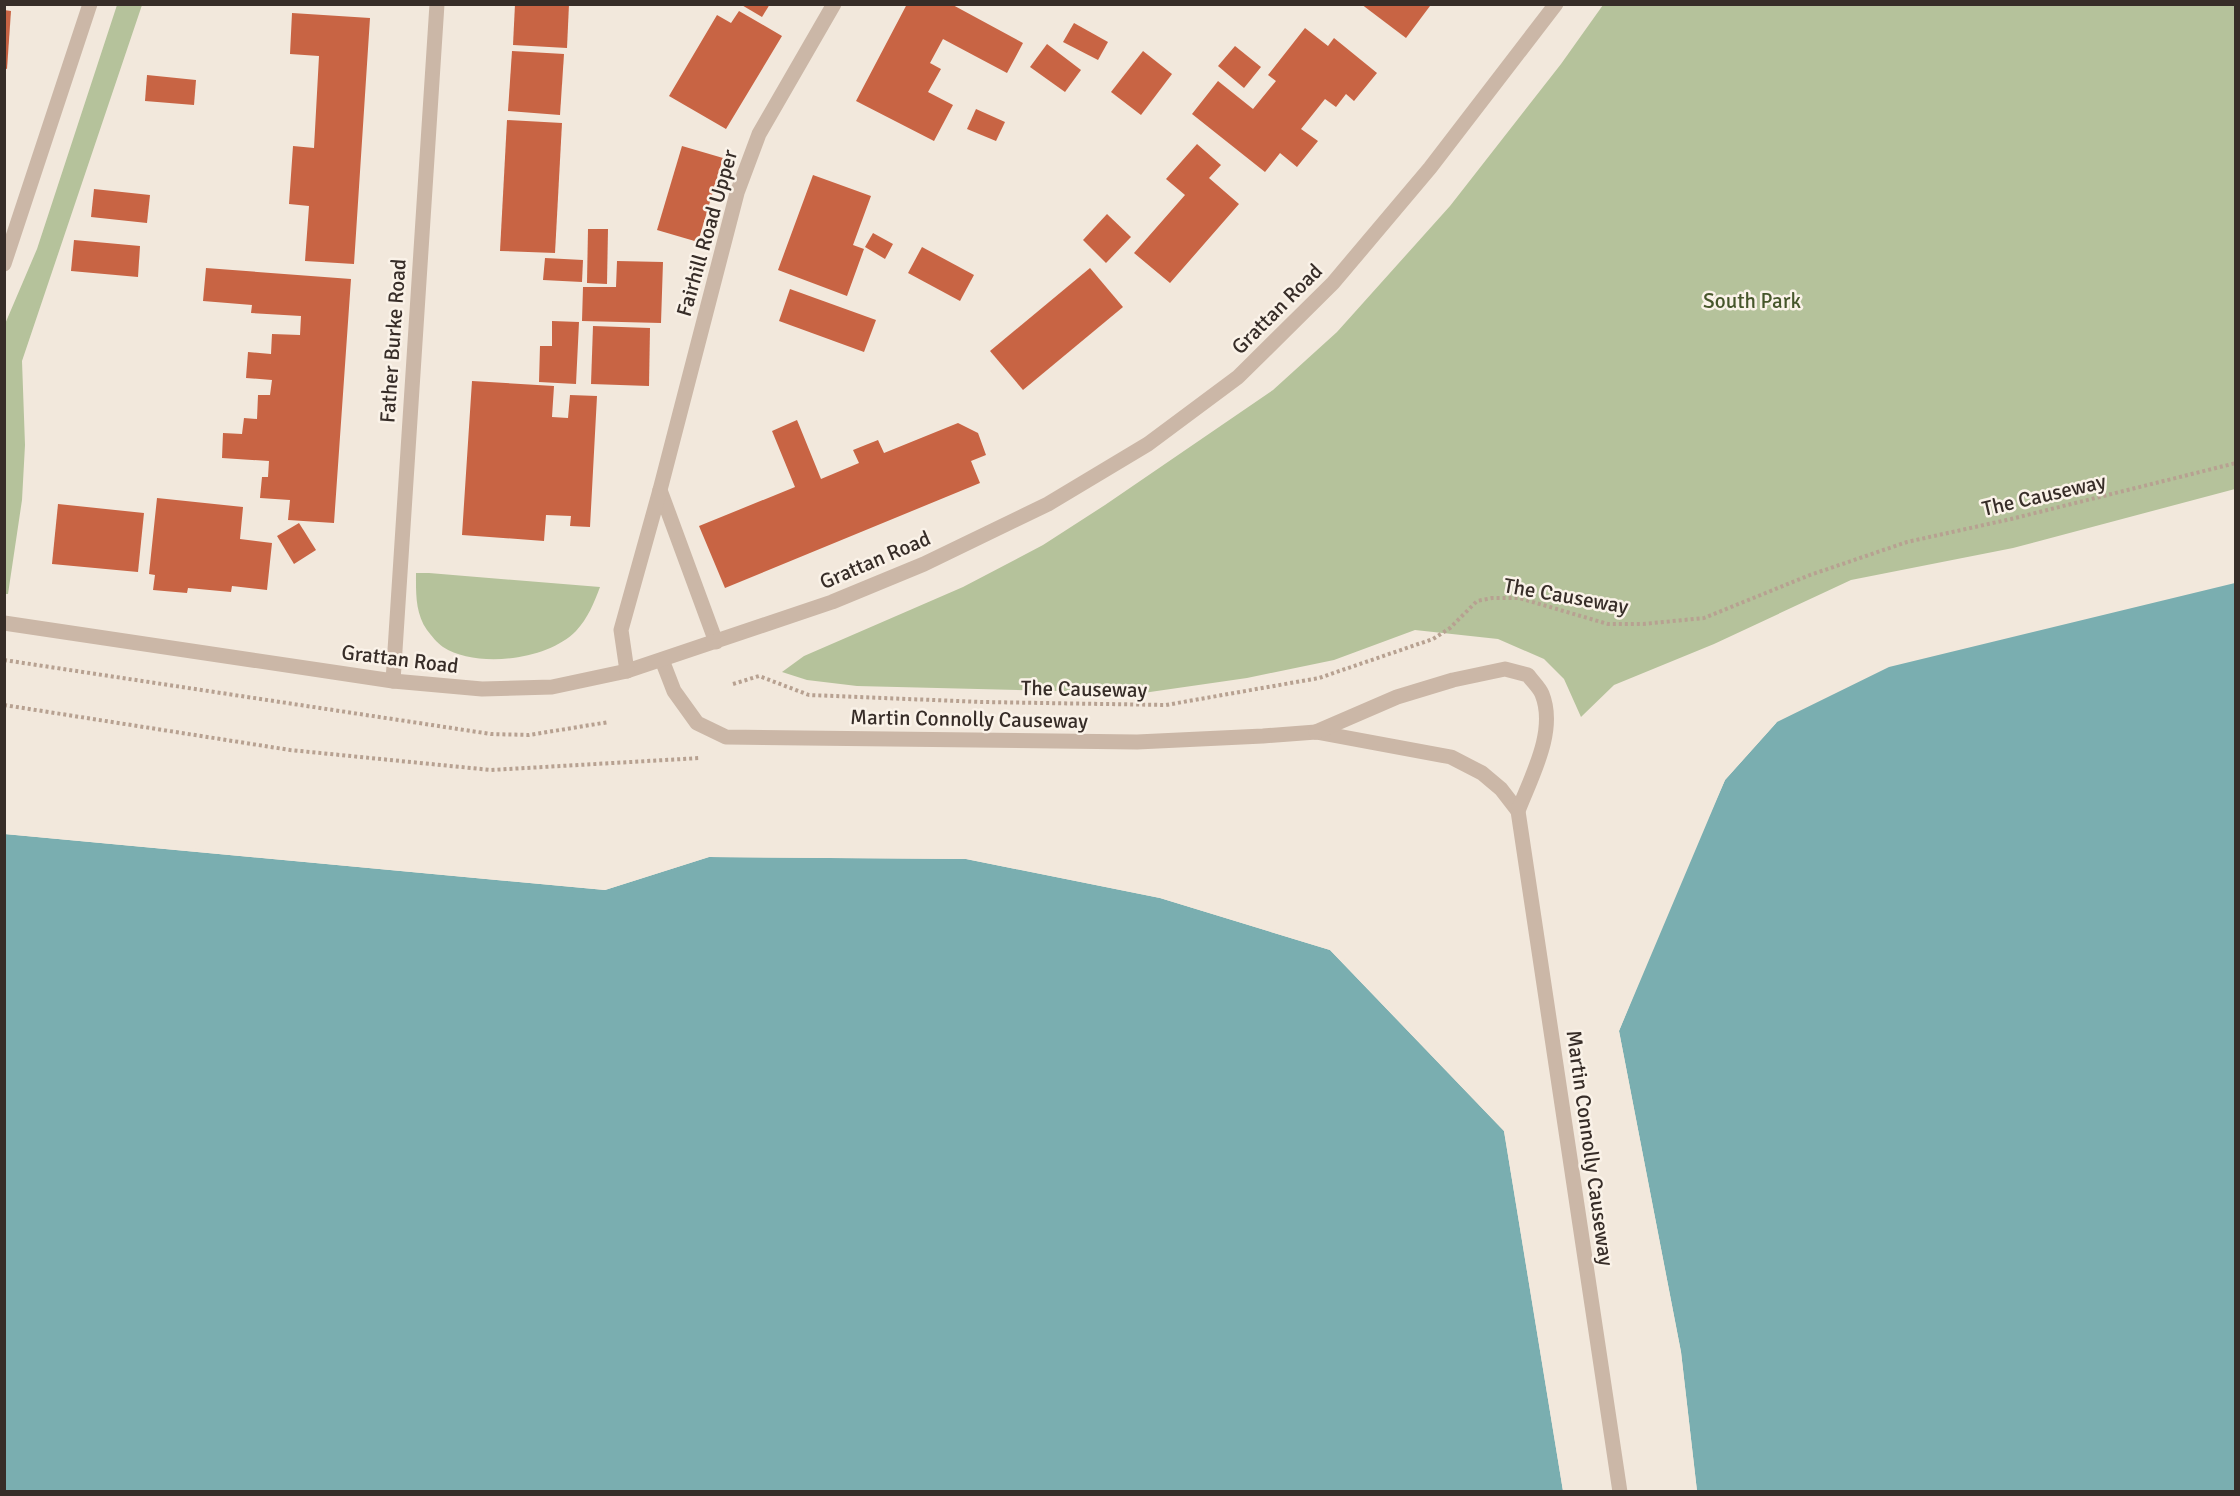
<svg xmlns="http://www.w3.org/2000/svg" width="2240" height="1496" viewBox="0 0 2240 1496" font-family="Signika,sans-serif">
<style>
.green{fill:#b5c29b}
.water{fill:#7aaeb0}
.pier{fill:#f2e8dc}
.building{fill:#c86444}
.lines{fill:none;stroke-linecap:round;stroke-linejoin:round}
.path{stroke:#b7a191;stroke-width:4;stroke-dasharray:3 3;stroke-linecap:butt}
.service{stroke:#cbb7a7;stroke-width:15}
.minor{stroke:#cbb7a7;stroke-width:15}
.labels{text-anchor:middle;stroke-width:5;stroke-linejoin:round;paint-order:stroke}
.street-label{font-size:21px;fill:#372d28;stroke:#faf2e8}
.park-label{font-size:21px;fill:#46562b;stroke:#faf2e8}
</style>
<rect width="100%" height="100%" fill="#f2e8dc"/>
<g class="green">
<path d="M117,5H142L22,361L25,445L22,500L8,594H4L5,324L37,249Z"/>
<path d="M1603,5H2235V489L2013,548L1851,580L1714,644L1614,685L1581,717L1564,679L1544,659L1498,639L1415,630L1334,660L1247,678L1143,693L857,686L807,680L782,672L804,656L963,587L1043,545L1105,505L1273,390L1337,332L1450,206L1561,64Z"/>
<path d="M416,573H429L600,587C594,603 588,618 576,631C548,660 477,669 443,647C437,643 431,635 427,630C415,613 416,592 416,573Z"/>
</g>
<g class="water">
<path d="M2235,583V1491H1697L1681,1352L1619,1031L1677,888L1725,780L1777,722L1889,667Z"/>
<path d="M4,834L605,890L709,857L966,859L1160,898L1330,950L1504,1131L1563,1491H5Z"/>
</g>
<g class="pier">
<path d="M1777,722L1725,780L1619,1031L1681,1352L1697,1491L1694,1492L1678,1353L1616,1031L1674,887L1722,778L1770,726Z"/>
<path d="M5,831L605,887L708,854L966,856L1160,895L1332,947L1507,1130L1566,1492L1563,1491L1504,1131L1330,950L1160,898L966,859L709,857L605,890L5,834Z"/>
</g>
<g class="building">
<path d="M515,4H569L567,48L513,45Z"/>
<path d="M740,4H770L762,17Z"/>
<path d="M907,4H951L1023,43L1007,73L943,39L930,63L941,69L928,92L953,105L934,141L856,101Z"/>
<path d="M1361,4H1427L1430,6L1406,38Z"/>
<path d="M4,10L11,11L7,69L4,68Z"/>
<path d="M739,11L782,36L726,129L669,96L717,15L731,23Z"/>
<path d="M292,13L370,18L354,264L305,261L309,206L289,204L293,146L314,148L319,56L290,54Z"/>
<path d="M1074,23L1108,42L1098,60L1063,42Z"/>
<path d="M1305,28L1328,46L1334,38L1377,73L1354,101L1346,94L1336,107L1325,99L1301,129L1318,141L1297,167L1280,153L1265,172L1192,114L1218,81L1253,109L1276,81L1268,75Z"/>
<path d="M1047,44L1081,70L1065,92L1030,67Z"/>
<path d="M1235,46L1261,67L1244,88L1218,66Z"/>
<path d="M512,51L564,54L560,115L508,111Z"/>
<path d="M1143,51L1172,74L1141,115L1111,92Z"/>
<path d="M147,75L196,80L194,105L145,101Z"/>
<path d="M976,109L1005,122L996,141L967,129Z"/>
<path d="M507,120L562,123L555,253L500,251Z"/>
<path d="M1197,144L1221,165L1209,178L1239,204L1170,283L1134,253L1185,195L1166,179Z"/>
<path d="M682,146L723,158L698,242L657,230Z"/>
<path d="M813,175L871,196L853,245L864,249L847,296L778,270Z"/>
<path d="M94,189L150,195L147,223L91,217Z"/>
<path d="M1107,214L1131,237L1106,263L1083,240Z"/>
<path d="M588,229H608L607,284L587,283Z"/>
<path d="M873,233L893,244L885,259L865,247Z"/>
<path d="M74,240L140,246L138,277L71,271Z"/>
<path d="M922,247L974,275L960,301L908,273Z"/>
<path d="M545,258L583,260L582,282L543,280Z"/>
<path d="M617,261L663,262L661,323L582,321L583,287H616Z"/>
<path d="M206,268L351,279L334,523L288,520L290,500L260,498L262,477H268L269,461L222,458L223,433L242,434L244,418L257,419L258,395H270L272,380L246,378L248,352L271,354L272,334L300,335L301,316L251,313L252,305L203,301Z"/>
<path d="M1090,268L1123,307L1023,390L990,351Z"/>
<path d="M790,289L876,320L864,352L779,321Z"/>
<path d="M552,321L579,322L576,384L539,382L540,346H552Z"/>
<path d="M593,326L650,328L649,386L591,384Z"/>
<path d="M472,381L554,386L552,417L568,418L570,395L597,396L590,527L570,526L571,516L546,515L544,541L462,535Z"/>
<path d="M797,420L821,479L859,463L853,450L878,440L884,453L958,423L978,433L986,455L971,461L980,483L725,588L699,526L795,487L772,431Z"/>
<path d="M157,498L243,507L240,539L272,543L267,590L232,586L231,592L188,588L187,593L153,590L155,575L149,574Z"/>
<path d="M58,504L144,513L138,572L52,564Z"/>
<path d="M299,523L316,550L294,564L277,536Z"/>
</g>
<g class="lines">
<g class="path">
<path d="M4,660L491,734L529,735L609,722"/>
<path d="M733,684L759,676L809,695L982,702L1166,705L1319,678L1433,639L1450,628L1477,601L1492,598H1519L1608,624H1643L1704,618L1810,575L1907,542L2011,519L2236,463"/>
<path d="M4,705L290,750L491,770L700,758"/>
</g>
<g class="service">
<path d="M662,660L674,691L697,723L726,737L1137,742L1263,736L1316,732L1451,757L1482,773L1501,789L1518,811"/>
<path d="M1316,732L1397,697L1453,680L1505,669L1528,675C1532,681 1539,687 1542,694C1557,731 1531,777 1518,811L1620,1492"/>
</g>
<g class="minor">
<path d="M4,264L90,4"/>
<path d="M660,490L716,642"/>
<path d="M4,623L393,681L482,689L552,687L627,671L832,602L924,564L1048,504L1148,444L1238,377L1333,283L1430,168L1556,4"/>
<path d="M627,671L621,630L660,490L737,193L759,134L834,4"/>
<path d="M393,681L437,4"/>
</g>
</g>
<g class="labels">
<g class="street-label">
<text transform="translate(707 233) rotate(-74)" y="7">Fairhill Road Upper</text>
<text transform="translate(1277 309) rotate(-45)" y="7">Grattan Road</text>
<text transform="translate(393 341) rotate(-86)" y="7">Father Burke Road</text>
<text transform="translate(2044 495) rotate(-13)" y="7">The Causeway</text>
<text transform="translate(875 560) rotate(-23)" y="7">Grattan Road</text>
<text transform="translate(1566 596) rotate(10)" y="7">The Causeway</text>
<text transform="translate(400 659) rotate(7)" y="7">Grattan Road</text>
<text transform="translate(1084 689) rotate(1)" y="7">The Causeway</text>
<text transform="translate(969 719) rotate(1)" y="7">Martin Connolly Causeway</text>
<text transform="translate(1590 1148) rotate(82)" y="7">Martin Connolly Causeway</text>
</g>
<g class="park-label">
<text x="1752" y="308">South Park</text>
</g>
</g>
<rect width="2240" height="1496" fill="none" stroke="#372d28" stroke-width="12"/>
</svg>
